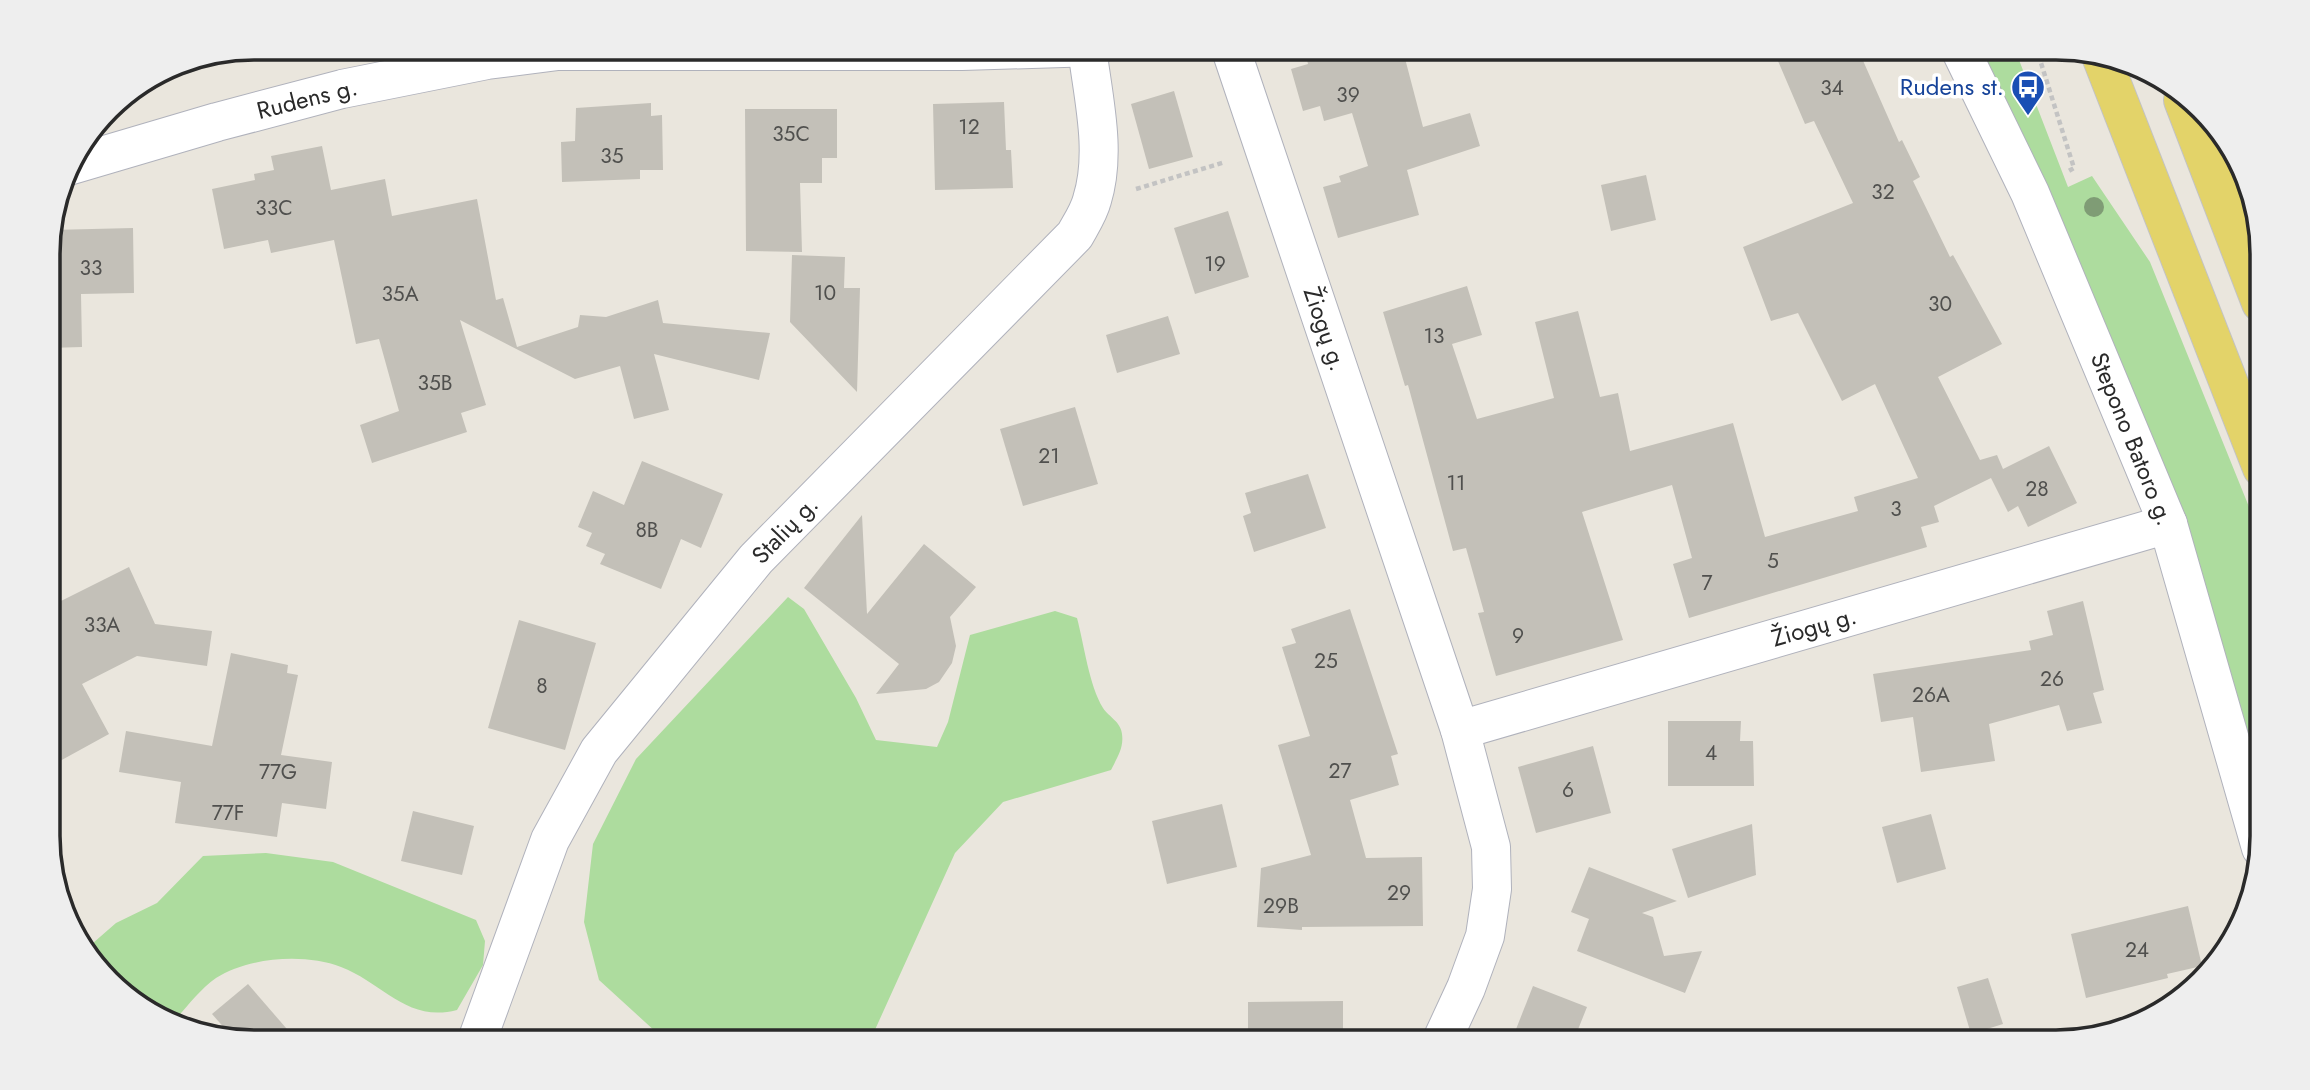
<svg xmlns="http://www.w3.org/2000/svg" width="2310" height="1090" viewBox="0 0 2310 1090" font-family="Jost,sans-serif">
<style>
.green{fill:#addc9e}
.building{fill:#c3c0b8}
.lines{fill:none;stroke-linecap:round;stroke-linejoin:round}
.minor-casing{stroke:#b0b2bc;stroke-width:40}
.primary-casing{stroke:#c3c3c3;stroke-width:40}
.path{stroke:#c3c3c3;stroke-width:4.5;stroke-dasharray:5 3.5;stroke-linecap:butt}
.minor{stroke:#fff;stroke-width:38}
.primary{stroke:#e3d369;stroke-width:38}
.tree{fill:#7f9c75}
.labels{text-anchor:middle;stroke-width:7;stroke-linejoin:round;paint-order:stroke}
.number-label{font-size:21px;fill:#50504e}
.transit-label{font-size:24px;fill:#164399;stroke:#fff;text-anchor:end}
.street-label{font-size:24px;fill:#2a2a2a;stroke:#fff}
.rim{fill:none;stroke:#2a2a2a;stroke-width:3.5}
</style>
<rect width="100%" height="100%" fill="#eae6dd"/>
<g class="green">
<path d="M1980,47H2014L2068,187L2092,176L2150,262L2262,539L2263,786Z"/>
<path d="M788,597L804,609L856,698L876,740L937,747L948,722L970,635L1055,611L1077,618C1084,644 1089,685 1103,708C1109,717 1121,722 1122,734C1124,748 1117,758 1111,770L1003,802L955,853L869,1043H668L599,980L584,922L593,844L636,759Z"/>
<path d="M266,853L333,862L476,920L485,941L483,965L457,1010C407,1023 383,983 341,967C305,953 249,957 216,978C199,990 185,1009 171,1025L90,962L85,950L116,923L157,903L203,856Z"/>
</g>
<g class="building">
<path d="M1304,47H1402L1423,127L1470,113L1480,146L1407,170L1419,215L1338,238L1323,187L1341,182L1339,176L1368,166L1352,113L1324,121L1320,106L1303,111L1291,69L1308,64Z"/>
<path d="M1772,47H1857L1899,142L1902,140L1920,177L1913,181L1950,257L1953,255L2002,344L1938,377L1980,460L1997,455L2003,469L2049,446L2077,503L2028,527L2018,506L2008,512L1991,478L1934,506L1939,522L1921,527L1927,547L1689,618L1673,564L1692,558L1672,485L1582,512L1623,640L1496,676L1478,613L1484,612L1466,548L1453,551L1408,385L1405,386L1383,312L1467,286L1482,335L1452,344L1477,419L1554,398L1535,322L1578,311L1600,397L1618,393L1630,451L1733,423L1765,537L1858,511L1854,497L1918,478L1875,384L1842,401L1798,313L1771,321L1743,247L1853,203L1814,121L1805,124Z"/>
<path d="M1174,91L1193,157L1149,169L1131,104Z"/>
<path d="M1004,102L1006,150H1011L1013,188L935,190L933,104Z"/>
<path d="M651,103V116L662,115L663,170H640V179L562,182L561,142L575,141L576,108Z"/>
<path d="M745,109H837V158H822V183H800L802,252L746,251Z"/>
<path d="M322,146L331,190L385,179L392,216L477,199L496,300L503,298L517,347L578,327L580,315L606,317L658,300L663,323L770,333L759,380L654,354L669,410L634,419L620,366L575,379L460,320L486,405L461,413L467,432L372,463L360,425L399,411L379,339L356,344L334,240L271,253L268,240L224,249L212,189L255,180L254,174L274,170L271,156Z"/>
<path d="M1646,175L1656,220L1611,231L1601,185Z"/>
<path d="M1228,211L1249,277L1195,294L1174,228Z"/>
<path d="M133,228L134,293L81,294L82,347L48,348V243H51V230Z"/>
<path d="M792,255L845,257L844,288H860L857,392L790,322Z"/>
<path d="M1168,316L1180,354L1117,373L1106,335Z"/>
<path d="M1075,407L1098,484L1023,506L1000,429Z"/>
<path d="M642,461L723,494L701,548L681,539L661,589L600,564L605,554L586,546L592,533L578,527L593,491L624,505Z"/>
<path d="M1308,474L1326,528L1254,552L1243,516L1251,513L1245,493Z"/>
<path d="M862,515L867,614L924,544L976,587L950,617L956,646L952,663L939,682L926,689L876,694L899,664L804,588Z"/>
<path d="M129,567L155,624L212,631L207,666L137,656L82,684L109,734L49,767V607Z"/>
<path d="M2083,601L2104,690L2093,693L2102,723L2067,731L2059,705L1989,724L1995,761L1921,772L1913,717L1881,722L1873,674L2031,650L2029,641L2053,635L2047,611Z"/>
<path d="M1350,609L1398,754L1391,756L1399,785L1350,800L1366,858L1422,857L1423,926L1302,927V930L1257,927L1261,868L1311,855L1278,745L1310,736L1282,647L1296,643L1291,629Z"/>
<path d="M519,620L596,643L565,750L488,728Z"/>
<path d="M231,653L288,665L287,673L298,675L281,755L332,762L326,809L282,803L277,837L175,823L181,782L119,772L126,731L212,746Z"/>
<path d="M1668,721H1741L1740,741H1753L1754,786H1668Z"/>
<path d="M1593,746L1611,813L1536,833L1518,767Z"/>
<path d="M1222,804L1237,867L1167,884L1152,821Z"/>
<path d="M413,811L474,826L462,875L401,861Z"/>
<path d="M1931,814L1946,869L1897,883L1882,827Z"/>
<path d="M1752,824L1756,875L1688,898L1672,849Z"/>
<path d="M1589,867L1677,901L1642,913L1653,917L1664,956L1702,951L1685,993L1577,951L1589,919L1571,912Z"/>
<path d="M2188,906L2202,966L2167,974L2168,978L2086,998L2071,934Z"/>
<path d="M1988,978L2003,1024L1971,1034L1957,987Z"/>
<path d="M248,984L299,1043H254L234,1039L212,1014Z"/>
<path d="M1533,986L1587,1007L1573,1042H1511Z"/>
<path d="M1343,1001V1037H1333L1334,1042L1248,1043V1002Z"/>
</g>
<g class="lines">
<g class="minor-casing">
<g id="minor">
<path d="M1230,47L1460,730L1491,847L1492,889L1485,936L1466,988L1441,1042"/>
<path d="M1959,47L2030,193L2168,524L2261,848"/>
<path d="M68,166L217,122L342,89L487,60L558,51H962L1096,47"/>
<path d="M1460,730L2168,524"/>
<path d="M476,1043L550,840L599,751L756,559L1075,235C1081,224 1089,212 1092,200C1107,152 1093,97 1087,48"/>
</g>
</g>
<g class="primary-casing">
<g id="primary">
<path d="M2101,56L2262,468"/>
<path d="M2183,100L2261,303"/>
</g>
</g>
<g class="path">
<path d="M2036,47L2074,168L2067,172"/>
<path d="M1136,189L1225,162"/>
</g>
<use href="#minor" class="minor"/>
<use href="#primary" class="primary"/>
</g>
<circle class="tree" cx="2094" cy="207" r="10"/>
<defs>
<g id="bus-pin" transform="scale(1.75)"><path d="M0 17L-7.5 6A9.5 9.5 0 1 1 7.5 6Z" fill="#1a4fb4" stroke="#fff"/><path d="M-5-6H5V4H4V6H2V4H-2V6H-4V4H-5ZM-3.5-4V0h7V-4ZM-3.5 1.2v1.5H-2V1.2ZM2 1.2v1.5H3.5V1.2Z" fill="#fff"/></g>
</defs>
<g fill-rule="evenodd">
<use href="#bus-pin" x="2028" y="87"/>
</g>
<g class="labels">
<g class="number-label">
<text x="1832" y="95">34</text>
<text x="1348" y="102">39</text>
<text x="969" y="134">12</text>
<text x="791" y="141">35C</text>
<text x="612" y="163">35</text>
<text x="1883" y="199">32</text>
<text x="274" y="215">33C</text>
<text x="1215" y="271">19</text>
<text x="91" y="275">33</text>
<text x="825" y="300">10</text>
<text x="400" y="301">35A</text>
<text x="1940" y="311">30</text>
<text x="1434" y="343">13</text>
<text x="435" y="390">35B</text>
<text x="1049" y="463">21</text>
<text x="1456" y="490">11</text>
<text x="2037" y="496">28</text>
<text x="1896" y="516">3</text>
<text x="647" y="537">8B</text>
<text x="1773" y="568">5</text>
<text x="1707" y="590">7</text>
<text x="102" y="632">33A</text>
<text x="1518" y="643">9</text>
<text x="1326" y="668">25</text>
<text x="2052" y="686">26</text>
<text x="542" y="693">8</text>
<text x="1931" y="702">26A</text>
<text x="1711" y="760">4</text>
<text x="1340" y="778">27</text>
<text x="278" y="779">77G</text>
<text x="1568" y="797">6</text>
<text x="228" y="820">77F</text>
<text x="1399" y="900">29</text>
<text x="1281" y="913">29B</text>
<text x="2137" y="957">24</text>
</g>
<g class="transit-label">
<text x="2004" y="95">Rudens st.</text>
</g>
<g class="street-label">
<text transform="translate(307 99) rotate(-14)" y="8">Rudens g.</text>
<text transform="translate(1325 329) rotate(71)" y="8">Žiogų g.</text>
<text transform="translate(2132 439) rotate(68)" y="8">Stepono Batoro g.</text>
<text transform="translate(785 530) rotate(-46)" y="8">Stalių g.</text>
<text transform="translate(1814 627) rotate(-16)" y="8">Žiogų g.</text>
</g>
</g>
<path d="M0 0H2310V1090H0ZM254 60H2056A194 194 0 0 1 2250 254V836A194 194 0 0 1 2056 1030H254A194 194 0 0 1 60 836V254A194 194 0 0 1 254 60Z" fill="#eee" fill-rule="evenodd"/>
<path class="rim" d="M254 60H2056A194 194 0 0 1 2250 254V836A194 194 0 0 1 2056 1030H254A194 194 0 0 1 60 836V254A194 194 0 0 1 254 60Z"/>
</svg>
